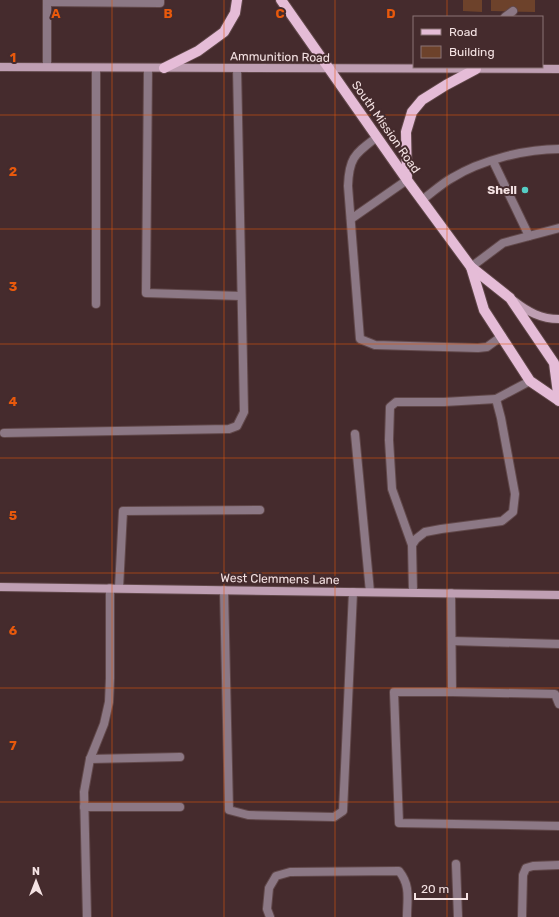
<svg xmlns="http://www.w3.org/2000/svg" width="559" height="917" viewBox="0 0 559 917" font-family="Rubik,sans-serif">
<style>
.building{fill:#6d422b}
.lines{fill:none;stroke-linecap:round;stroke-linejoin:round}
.lane-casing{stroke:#61484a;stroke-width:10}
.street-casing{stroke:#61484a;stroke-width:10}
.secondary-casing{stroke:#61484a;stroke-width:10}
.primary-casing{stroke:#61484a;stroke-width:12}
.lane{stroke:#8c7885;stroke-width:8}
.street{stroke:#8c7885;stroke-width:8}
.secondary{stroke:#bf9fb3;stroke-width:8}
.primary{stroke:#e5bcd7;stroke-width:10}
.grid{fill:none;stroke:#e8590c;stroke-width:1;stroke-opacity:0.55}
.poi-dot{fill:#55cec5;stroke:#452b2d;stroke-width:1.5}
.labels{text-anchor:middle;stroke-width:4;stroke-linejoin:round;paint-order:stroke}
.street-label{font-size:12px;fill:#f4e2e3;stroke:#452b2d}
.poi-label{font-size:12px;font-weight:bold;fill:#f4e2e3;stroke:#452b2d;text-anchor:end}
.grid-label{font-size:13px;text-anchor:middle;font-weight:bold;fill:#e8590c;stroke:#452b2d;stroke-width:4;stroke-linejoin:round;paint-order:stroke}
</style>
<rect width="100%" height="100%" fill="#452b2d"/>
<g class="building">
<path d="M463,0H482V12L463,11Z"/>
<path d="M491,0H535V12L491,11Z"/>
</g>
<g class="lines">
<g class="lane-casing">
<g id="lane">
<path d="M47,0V67"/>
<path d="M47,2L160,3V0"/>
<path d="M505,17L513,11"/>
<path d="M148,68L146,293L241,296"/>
<path d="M377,137C355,154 349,157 348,186L360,339L375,345L478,348L487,347L502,336"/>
<path d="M493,161L529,236"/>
<path d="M422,200C432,193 441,184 452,178C481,160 526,149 559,149"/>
<path d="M351,219L407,180"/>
<path d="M471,267L503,243L559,228"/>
<path d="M496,399L530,381"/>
<path d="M4,433L229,429L237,426L244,412L237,68"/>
<path d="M355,434L370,592"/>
<path d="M412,545L392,489L389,440L390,407L396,402H444L496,399L501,418L515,494L513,512L502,521L441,529L425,532L416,539L412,545L413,592"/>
<path d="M119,588L123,511L260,510"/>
<path d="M224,590L229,810L248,815L334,817L343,811L353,592"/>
<path d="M451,593L452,692L555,694L559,704"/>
<path d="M452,641L559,644"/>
<path d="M452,692H394L399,823L559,826"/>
<path d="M90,759L180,757"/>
<path d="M84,807H180"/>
<path d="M456,864L458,917"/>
<path d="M270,917L267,909L269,888L276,876L290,872L399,871C411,886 407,899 407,917"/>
<path d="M522,917L523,875L526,868L533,866L559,865"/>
</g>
</g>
<g class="street-casing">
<g id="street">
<path d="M96,304V68"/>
<path d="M87,917L84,792L90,759L104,724L109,702L110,678V588"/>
</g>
</g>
<g class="secondary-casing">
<g id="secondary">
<path d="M0,67L559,69"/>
<path d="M514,301C528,312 541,319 559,319"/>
<path d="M0,587L559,595"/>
</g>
</g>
<g class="primary-casing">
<g id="primary">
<path d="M281,0L407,180L471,267L510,298L554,363L559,401"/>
<path d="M164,68L198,51L224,32L235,13L237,0"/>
<path d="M407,180L406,132L412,112L422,100L446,85L476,69"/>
<path d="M471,267L484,310L530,381L558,400"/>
</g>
</g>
<use href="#lane" class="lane"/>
<use href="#street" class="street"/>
<use href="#secondary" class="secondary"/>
<use href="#primary" class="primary"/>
</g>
<path class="grid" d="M112,0V917M224,0V917M335,0V917M447,0V17M447,67V917M0,115H559M0,229H559M0,344H559M0,458H559M0,573H559M0,688H559M0,802H559"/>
<circle class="poi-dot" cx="525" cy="190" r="4"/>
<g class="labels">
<g class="street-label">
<text transform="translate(280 57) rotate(1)" y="4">Ammunition Road</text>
<text transform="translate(386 127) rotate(55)" y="4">South Mission Road</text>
<text transform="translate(280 579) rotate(1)" y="4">West Clemmens Lane</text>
</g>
<g class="poi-label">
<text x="517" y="194">Shell</text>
</g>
</g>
<g class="grid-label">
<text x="56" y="18">A</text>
<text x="168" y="18">B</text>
<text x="280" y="18">C</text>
<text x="391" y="18">D</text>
<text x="13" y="62">1</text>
<text x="13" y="176">2</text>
<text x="13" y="291">3</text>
<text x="13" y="406">4</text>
<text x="13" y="520">5</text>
<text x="13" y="635">6</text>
<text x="13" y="750">7</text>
</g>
<rect x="413" y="16" width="130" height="52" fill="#452b2d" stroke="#8b7476"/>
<rect x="421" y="29" width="20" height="6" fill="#e5bcd7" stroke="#8b7476"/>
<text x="449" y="36" font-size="12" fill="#f4e2e3">Road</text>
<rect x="421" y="46" width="20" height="12" fill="#6d422b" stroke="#8b7476"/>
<text x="449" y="56" font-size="12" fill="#f4e2e3">Building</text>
<g transform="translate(36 881)" stroke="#452b2d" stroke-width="3" paint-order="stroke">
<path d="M0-3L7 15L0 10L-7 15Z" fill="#f4e2e3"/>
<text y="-6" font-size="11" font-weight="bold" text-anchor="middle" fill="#f4e2e3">N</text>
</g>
<path d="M415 893v6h52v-6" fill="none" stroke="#f4e2e3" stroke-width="2"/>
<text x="421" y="893" font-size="12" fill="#f4e2e3" stroke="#452b2d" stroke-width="3" paint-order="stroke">20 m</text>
</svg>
